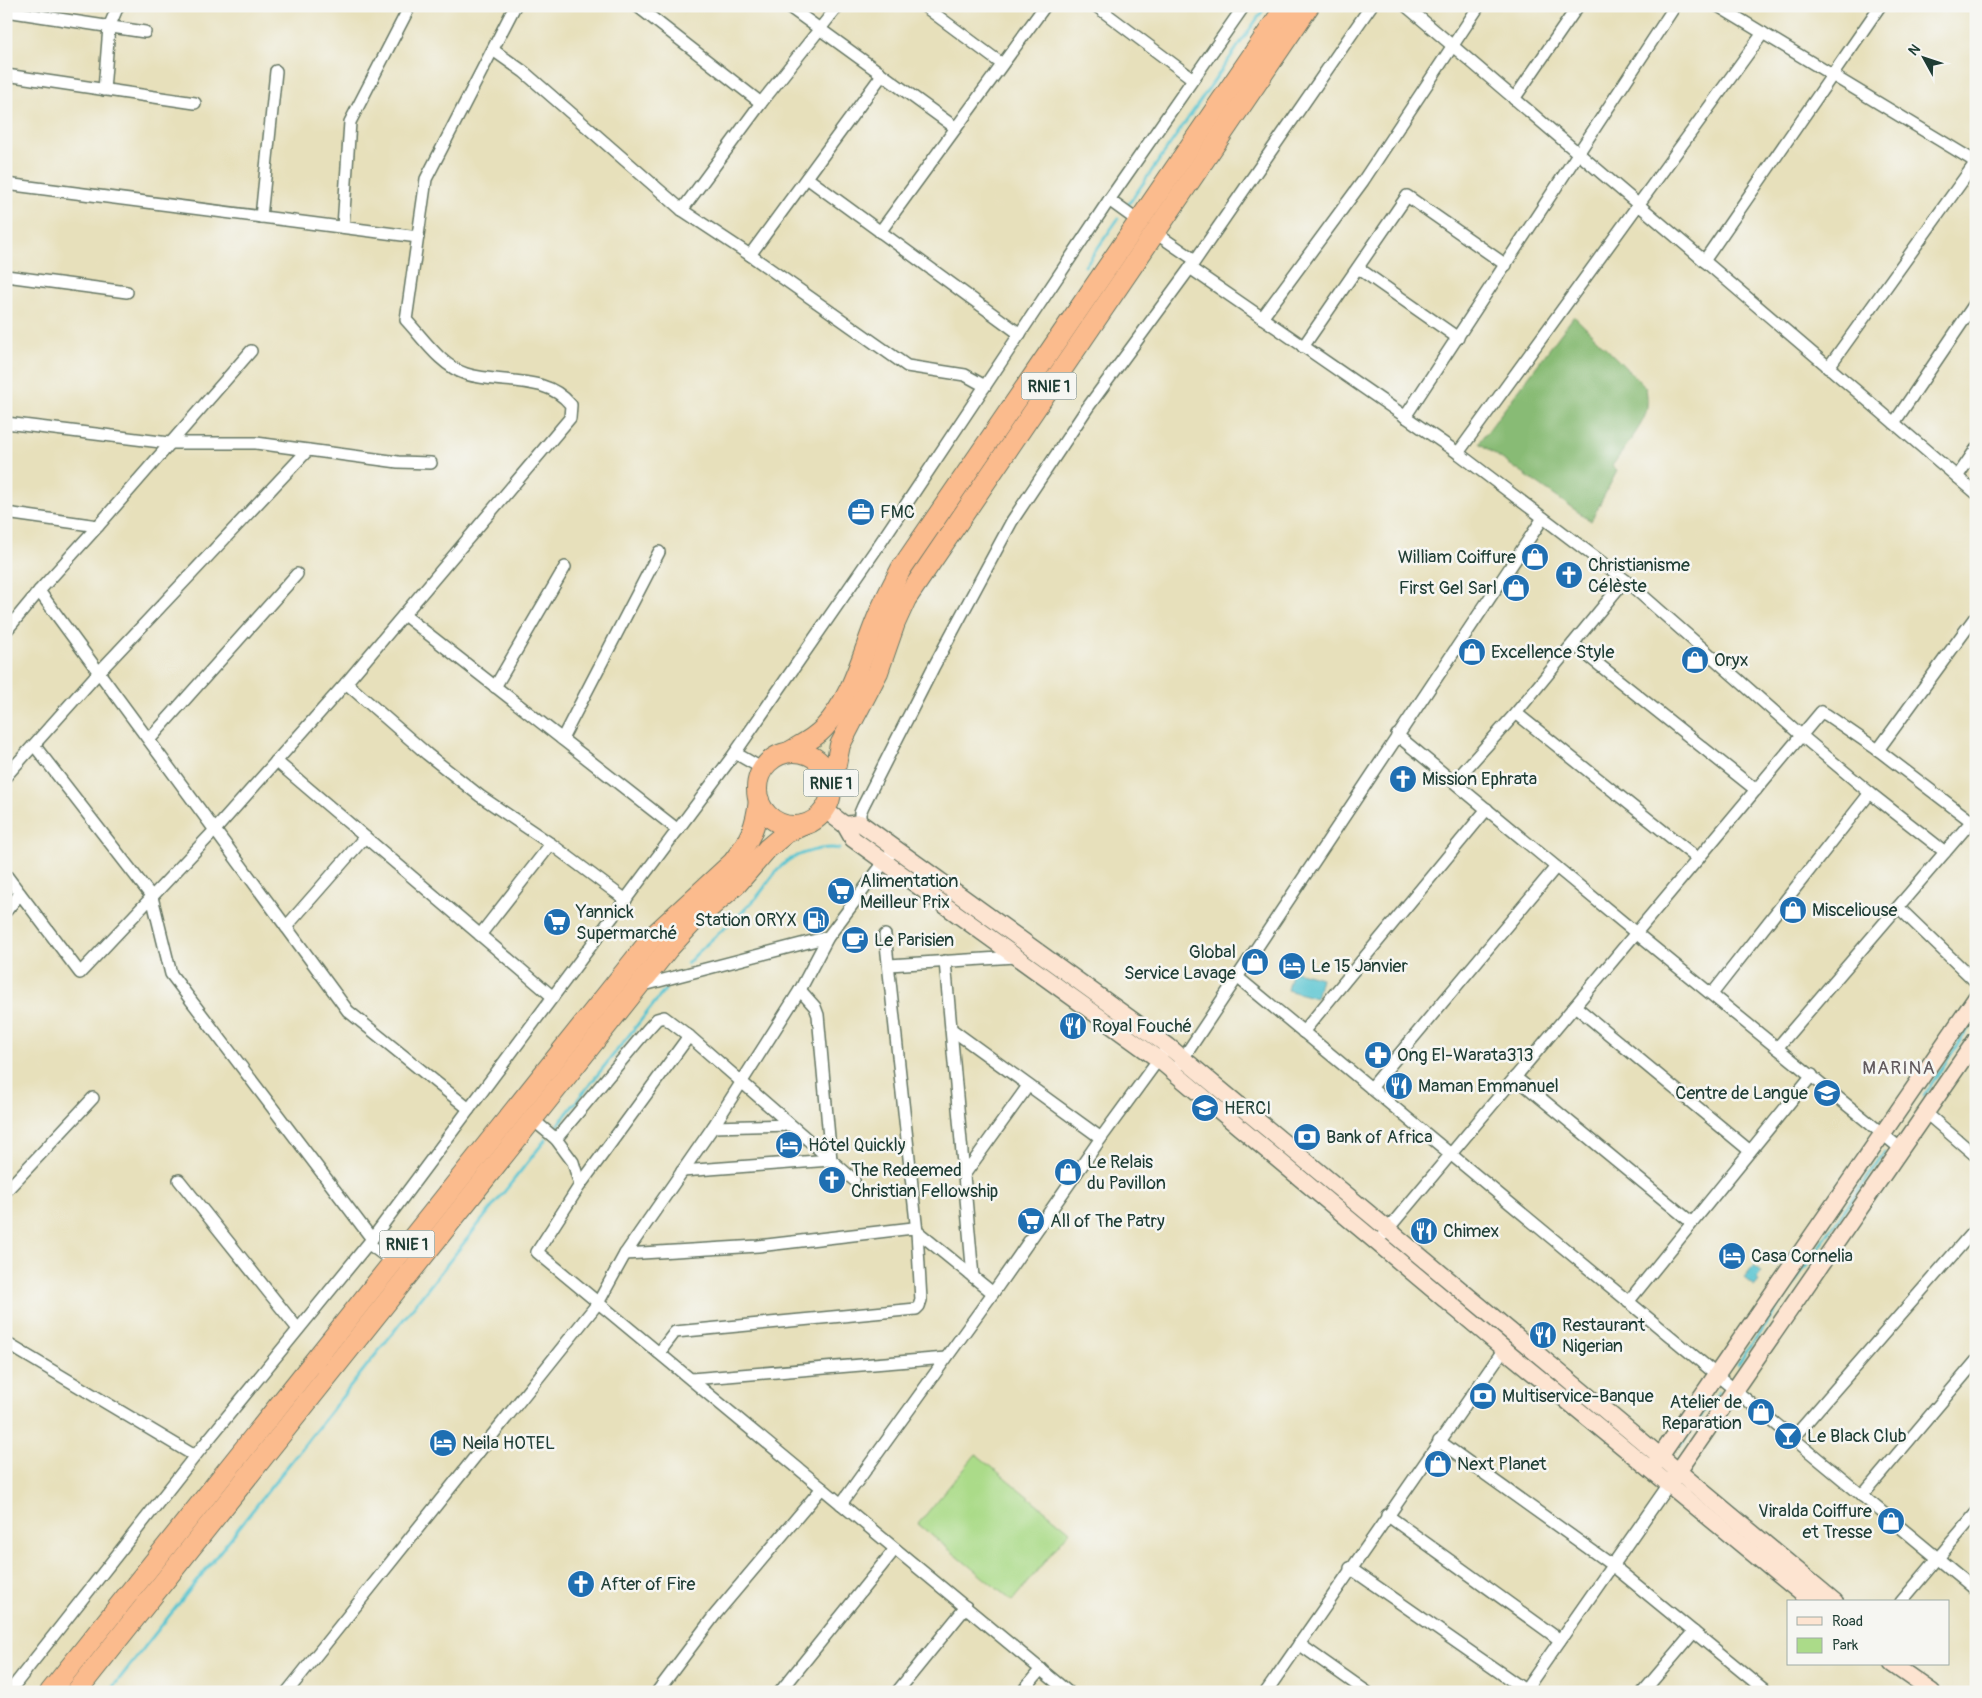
<svg xmlns="http://www.w3.org/2000/svg" width="1982" height="1698" viewBox="0 0 1982 1698" font-family="Pangolin,sans-serif">
<style>
.green{fill:#abdb89;stroke:#658c5e}
.forest{fill:#88bb75;stroke:#547c54}
.water{fill:#59c5d1;stroke:#3c8182}
.lines{fill:none;stroke-linecap:round;stroke-linejoin:round}
.stream{stroke:#59c5d1;stroke-width:3}
.street-casing{stroke:#657663;stroke-width:14}
.secondary-casing{stroke:#657663;stroke-width:19}
.highway-casing{stroke:#657663;stroke-width:22}
.street{stroke:#fff;stroke-width:11}
.secondary{stroke:#fde4d1;stroke-width:16}
.highway{stroke:#fbbb8d;stroke-width:20}
.labels{text-anchor:middle;stroke-width:5;stroke-linejoin:round;paint-order:stroke}
.shield{fill:#f6f6f2;stroke:#60746d;stroke-width:1}
.shield-label{font-size:16px;font-weight:bold;fill:#1f3d34}
.poi-label{font-size:18px;fill:#1f3d34;stroke:#f6f6f2;text-anchor:start}
.neighbourhood-label{font-size:19px;letter-spacing:1px;fill:#625a5d;stroke:#f6f6f2}
</style>
<rect width="100%" height="100%" fill="#f6f6f2"/>
<filter id="ink" filterUnits="userSpaceOnUse"><feTurbulence type="fractalNoise" baseFrequency=".02" numOctaves="2"/><feDisplacementMap in="SourceGraphic" scale="10" xChannelSelector="R" yChannelSelector="G"/><feConvolveMatrix kernelMatrix="1 2 1 2 8 2 1 2 1" color-interpolation-filters="sRGB"/></filter>
<filter id="wash" filterUnits="userSpaceOnUse"><feTurbulence type="fractalNoise" baseFrequency=".0096" numOctaves="4" result="noise"/><feDisplacementMap in="SourceGraphic" scale="20" xChannelSelector="R" yChannelSelector="G"/><feGaussianBlur stdDeviation="1.12" result="paint"/><feColorMatrix in="noise" values="0 0 0 0 0 0 0 0 0 0 0 0 0 0 0 0 0 1.4 0 .05"/><feComposite in="paint" operator="in"/></filter>
<g filter="url(#wash)">
<rect width="100%" height="100%" fill="#e7e0bb"/>
<path class="green" d="M976,1454L1070,1531L1012,1601L918,1524Z"/>
<path class="forest" d="M1574,316L1646,388C1647,396 1648,404 1646,412C1644,424 1621,453 1612,466L1617,471L1591,521L1479,443Z"/>
<g class="water">
<path d="M1292,970L1321,978L1316,998L1287,990Z"/>
<path d="M1754,1266L1761,1272L1756,1279L1758,1281L1754,1286L1744,1278Z"/>
</g>
<g class="lines">
<g class="stream">
<path d="M1128,205L1266,6"/>
<path d="M1085,266L1118,219"/>
<path d="M687,964C708,940 734,922 756,898C766,887 773,872 785,863C795,854 826,845 839,849"/>
<path d="M1924,1095L1976,1017"/>
<path d="M556,1127L665,990"/>
<path d="M1738,1364L1884,1153"/>
<path d="M1681,1445L1718,1392"/>
<path d="M109,1692L546,1139"/>
</g>
</g>
</g>
<g filter="url(#ink)">
<g class="lines">
<g class="street-casing">
<g id="street">
<path d="M637,6L761,103"/>
<path d="M788,6L956,128"/>
<path d="M924,6L1002,64"/>
<path d="M1096,6L1193,79"/>
<path d="M1406,6L1976,493"/>
<path d="M1718,6L1976,162"/>
<path d="M6,11L145,32"/>
<path d="M493,50L524,72L682,210L750,255L907,366L965,375L985,386"/>
<path d="M6,75L195,103"/>
<path d="M104,90L109,27L118,6"/>
<path d="M1514,99L1578,6"/>
<path d="M807,178L1020,334"/>
<path d="M6,184L418,237"/>
<path d="M1109,200L1138,221"/>
<path d="M682,210L761,103L838,6"/>
<path d="M261,217L276,71"/>
<path d="M343,227L350,122L410,6"/>
<path d="M880,232L1045,6"/>
<path d="M1154,232L1195,260"/>
<path d="M750,255L882,75"/>
<path d="M1704,261L1880,6"/>
<path d="M1190,268L1458,453L1625,580L1802,736L1870,793L1945,852"/>
<path d="M1358,268L1458,338"/>
<path d="M6,276L127,292"/>
<path d="M1262,318L1363,181L1479,6"/>
<path d="M1303,347L1407,196L1506,265"/>
<path d="M1828,368L1976,162"/>
<path d="M1405,417L1675,6"/>
<path d="M6,423L169,443H256L398,462L431,463"/>
<path d="M1894,423L1976,302"/>
<path d="M1458,453L1763,33"/>
<path d="M1957,477L1976,449"/>
<path d="M6,513L98,526"/>
<path d="M39,591L348,1011L469,1109"/>
<path d="M404,615L678,830"/>
<path d="M6,631L39,591L98,526L251,351"/>
<path d="M1573,644L1756,790"/>
<path d="M346,683L427,754L480,796L551,844L626,900"/>
<path d="M495,687L565,567"/>
<path d="M1516,713L1698,859"/>
<path d="M1397,735L1636,933L1901,1149"/>
<path d="M562,739L659,552"/>
<path d="M149,740L297,574"/>
<path d="M34,745L152,897L171,974L372,1239"/>
<path d="M1878,750L1976,616"/>
<path d="M735,753L763,769"/>
<path d="M276,761L553,997"/>
<path d="M6,776L99,672L308,450"/>
<path d="M1454,782L1516,713L1625,580"/>
<path d="M860,823V813L863,806L933,668L1012,521L1088,407L1190,268L1371,6"/>
<path d="M6,875L80,973L215,830L346,683L570,418L571,405C545,373 501,385 466,374C441,366 423,338 406,320L426,179L515,6"/>
<path d="M1898,907L1976,982"/>
<path d="M6,911L20,894"/>
<path d="M286,927L365,837"/>
<path d="M480,935L551,844"/>
<path d="M945,961L973,1277"/>
<path d="M889,965L1015,957"/>
<path d="M1236,976L1976,1590"/>
<path d="M640,986L828,937"/>
<path d="M1712,994L1870,793"/>
<path d="M1575,1006L1750,1151"/>
<path d="M951,1029L1101,1138"/>
<path d="M1303,1032L1487,809"/>
<path d="M689,1036L580,1185L537,1252L1068,1692"/>
<path d="M1777,1048L1976,816"/>
<path d="M1174,1072L1543,518"/>
<path d="M1515,1077L1691,1222"/>
<path d="M1371,1088L1556,867"/>
<path d="M1926,1113L1976,1156"/>
<path d="M532,1119L556,1139L573,1162L580,1185"/>
<path d="M713,1127L790,1125"/>
<path d="M556,1139L647,1030L657,1019L664,1017L689,1036L854,1180"/>
<path d="M682,1171L831,1160L818,1015L815,1007L800,990"/>
<path d="M964,1175L1028,1086"/>
<path d="M179,1180L298,1329"/>
<path d="M6,1191L93,1098"/>
<path d="M1383,1235L1821,712L1827,715L1878,750L1971,821"/>
<path d="M369,1244L393,1262"/>
<path d="M625,1254L758,1246L913,1228L993,1293"/>
<path d="M1628,1302L1812,1075"/>
<path d="M6,1343L195,1456"/>
<path d="M659,1353L675,1332L916,1309L919,1306L921,1300L917,1232L885,935"/>
<path d="M691,1379L946,1358"/>
<path d="M1793,1438L1976,1228"/>
<path d="M1439,1441L1612,1565L1767,1692"/>
<path d="M1862,1496L1976,1361"/>
<path d="M841,1504L993,1293L1101,1138L1163,1053"/>
<path d="M1387,1515L1560,1640"/>
<path d="M1350,1568L1525,1690"/>
<path d="M1901,1602L1976,1513"/>
<path d="M1299,1644L1367,1692"/>
<path d="M9,1692L195,1456L372,1239L735,753L881,542L1109,200L1244,6"/>
<path d="M287,1692L598,1303L625,1254L713,1127L800,990L828,937L894,849"/>
<path d="M657,1692L714,1616L822,1488"/>
<path d="M780,1692L895,1549"/>
<path d="M897,1692L966,1607"/>
<path d="M1022,1692L1041,1669"/>
<path d="M1266,1692L1504,1349"/>
<path d="M1524,1692L1669,1484"/>
<path d="M1643,1692L1694,1632"/>
</g>
</g>
<g class="secondary-casing">
<g id="secondary">
<path d="M825,810L845,825L853,839L1158,1059L1504,1349L1812,1602"/>
<path d="M845,825L860,823L1168,1046L1835,1602"/>
<path d="M1655,1464L1976,998"/>
<path d="M1673,1479L1976,1040"/>
<path d="M1892,1664L1932,1692"/>
</g>
</g>
<g class="highway-casing">
<g id="highway">
<circle cx="794" cy="789" r="37"/>
<path d="M789,752C801,745 814,739 824,728C852,698 861,658 876,621C883,603 892,586 901,569L1286,6"/>
<path d="M831,788L840,745L878,672L895,623L906,599L1309,6"/>
<path d="M50,1692L655,934L733,862C750,840 756,827 759,800"/>
<path d="M76,1692L668,949L691,924L737,884L767,849L786,833L803,825"/>
</g>
</g>
<use href="#street" class="street"/>
<use href="#secondary" class="secondary"/>
<use href="#highway" class="highway"/>
</g>
</g>
<defs>
<g id="office-disc" transform="scale(1.4375)"><circle r="9.5" fill="#1f6fb2" stroke="#f6f6f2"/><path d="M-6-3h4V-5.5h4V-3h4V5H-6ZM-1-4.5V-3h2v-1.5ZM-6 0V1H6V0Z" fill="#fff"/></g>
<g id="shop-disc" transform="scale(1.4375)"><circle r="9.5" fill="#1f6fb2" stroke="#f6f6f2"/><path d="M-5-2.5h2.3a2.7 3.5 0 0 1 5.4 0H5L5.5 6h-11ZM-1.5-2.5h3a1.5 2.3 0 0 0-3 0Z" fill="#fff"/></g>
<g id="church-disc" transform="scale(1.4375)"><circle r="9.5" fill="#1f6fb2" stroke="#f6f6f2"/><path d="M-1.2-6h2.4v3.5h3.3v2.4h-3.3V6h-2.4V-.1h-3.3v-2.4h3.3Z" fill="#fff"/></g>
<g id="supermarket-disc" transform="scale(1.4375)"><circle r="9.5" fill="#1f6fb2" stroke="#f6f6f2"/><path d="M-6-5.5h2.5l.6 2H6L4.5 2H-2.5L-4.4-4H-6ZM-1.5 3.2a1.3 1.3 0 1 0 .1 0ZM3 3.2a1.3 1.3 0 1 0 .1 0Z" fill="#fff"/></g>
<g id="fuel-disc" transform="scale(1.4375)"><circle r="9.5" fill="#1f6fb2" stroke="#f6f6f2"/><path d="M-5.5-6h7V0h2V4h1.3V-2.5L3-4.5l.8-.8L6-3V5H2.5V1h-1V6h-7ZM-4.2-4.7v3.2H.2V-4.7Z" fill="#fff"/></g>
<g id="cafe-disc" transform="scale(1.4375)"><circle r="9.5" fill="#1f6fb2" stroke="#f6f6f2"/><path d="M-5.5-4.5H6V0H3Q3 3.5 0 3.5H-2.5Q-5.5 3.5-5.5 0ZM3-3.2v2h1.7v-2ZM-6 4.5H4V6H-6Z" fill="#fff"/></g>
<g id="hotel-disc" transform="scale(1.4375)"><circle r="9.5" fill="#1f6fb2" stroke="#f6f6f2"/><path d="M-6-4.5h1.5V1H6V5H4.5V3h-9V5H-6ZM-4 0a1.8 1.8 0 1 1 3.6 0ZM.5 0V-2.5h3Q6-2.5 6 0Z" fill="#fff"/></g>
<g id="restaurant-disc" transform="scale(1.4375)"><circle r="9.5" fill="#1f6fb2" stroke="#f6f6f2"/><path d="M-5-6h1v4h1v-4h1v4h1v-4h1v5L-1.5 .5V6h-2V.5L-5-1ZM5-6V6H3V1.5H1.5Q1.5-4 5-6Z" fill="#fff"/></g>
<g id="pharmacy-disc" transform="scale(1.4375)"><circle r="9.5" fill="#1f6fb2" stroke="#f6f6f2"/><path d="M-2-6h4v4h4v4h-4v4h-4v-4h-4v-4h4Z" fill="#fff"/></g>
<g id="school-disc" transform="scale(1.4375)"><circle r="9.5" fill="#1f6fb2" stroke="#f6f6f2"/><path d="M0-5L7-2L0 1L-7-2ZM-4 1L0 2.5L4 1V4Q0 6-4 4Z" fill="#fff"/></g>
<g id="university-disc" transform="scale(1.4375)"><circle r="9.5" fill="#1f6fb2" stroke="#f6f6f2"/><path d="M0-5L7-2L0 1L-7-2ZM-4 1L0 2.5L4 1V4Q0 6-4 4Z" fill="#fff"/></g>
<g id="bank-disc" transform="scale(1.4375)"><circle r="9.5" fill="#1f6fb2" stroke="#f6f6f2"/><path d="M-6-4H6V4H-6ZM0-2.3a2.3 2.3 0 1 0 0 4.6a2.3 2.3 0 1 0 0-4.6Z" fill="#fff"/></g>
<g id="bar-disc" transform="scale(1.4375)"><circle r="9.5" fill="#1f6fb2" stroke="#f6f6f2"/><path d="M-6-5H6L.8 .8V4.5H3.5V6h-7V4.5H-.8V.8Z" fill="#fff"/></g>
</defs>
<g fill-rule="evenodd">
<use href="#office-disc" x="861" y="512"/>
<use href="#shop-disc" x="1535" y="557"/>
<use href="#church-disc" x="1569" y="575"/>
<use href="#shop-disc" x="1516" y="588"/>
<use href="#shop-disc" x="1472" y="652"/>
<use href="#shop-disc" x="1695" y="660"/>
<use href="#church-disc" x="1403" y="779"/>
<use href="#supermarket-disc" x="841" y="891"/>
<use href="#shop-disc" x="1793" y="910"/>
<use href="#fuel-disc" x="816" y="920"/>
<use href="#supermarket-disc" x="557" y="922"/>
<use href="#cafe-disc" x="855" y="940"/>
<use href="#shop-disc" x="1255" y="962"/>
<use href="#hotel-disc" x="1292" y="966"/>
<use href="#restaurant-disc" x="1073" y="1026"/>
<use href="#pharmacy-disc" x="1378" y="1055"/>
<use href="#restaurant-disc" x="1399" y="1086"/>
<use href="#school-disc" x="1827" y="1093"/>
<use href="#university-disc" x="1205" y="1108"/>
<use href="#bank-disc" x="1307" y="1137"/>
<use href="#hotel-disc" x="789" y="1145"/>
<use href="#shop-disc" x="1068" y="1172"/>
<use href="#church-disc" x="832" y="1180"/>
<use href="#supermarket-disc" x="1031" y="1221"/>
<use href="#restaurant-disc" x="1424" y="1231"/>
<use href="#hotel-disc" x="1732" y="1256"/>
<use href="#restaurant-disc" x="1543" y="1335"/>
<use href="#bank-disc" x="1483" y="1396"/>
<use href="#shop-disc" x="1761" y="1412"/>
<use href="#bar-disc" x="1788" y="1436"/>
<use href="#hotel-disc" x="443" y="1443"/>
<use href="#shop-disc" x="1438" y="1464"/>
<use href="#shop-disc" x="1891" y="1521"/>
<use href="#church-disc" x="581" y="1584"/>
</g>
<g class="labels">
<g class="shield">
<rect x="1021.5" y="372.5" width="55" height="27" rx="4"/>
<rect x="803.5" y="769.5" width="55" height="27" rx="4"/>
<rect x="379.5" y="1230.5" width="55" height="27" rx="4"/>
</g>
<g class="shield-label">
<text x="1049" y="392">RNIE 1</text>
<text x="831" y="789">RNIE 1</text>
<text x="407" y="1250">RNIE 1</text>
</g>
<g class="poi-label">
<text x="880" y="518">FMC</text>
<text x="1516" y="563" text-anchor="end">William Coiffure</text>
<text x="1588" y="571">Christianisme<tspan x="1588" dy="21">Célèste</tspan></text>
<text x="1497" y="594" text-anchor="end">First Gel Sarl</text>
<text x="1491" y="658">Excellence Style</text>
<text x="1714" y="666">Oryx</text>
<text x="1422" y="785">Mission Ephrata</text>
<text x="860" y="887">Alimentation<tspan x="860" dy="21">Meilleur Prix</tspan></text>
<text x="1812" y="916">Misceliouse</text>
<text x="576" y="918">Yannick<tspan x="576" dy="21">Supermarché</tspan></text>
<text x="797" y="926" text-anchor="end">Station ORYX</text>
<text x="874" y="946">Le Parisien</text>
<text x="1236" y="958" text-anchor="end">Global<tspan x="1236" dy="21">Service Lavage</tspan></text>
<text x="1311" y="972">Le 15 Janvier</text>
<text x="1092" y="1032">Royal Fouché</text>
<text x="1397" y="1061">Ong El-Warata313</text>
<text x="1418" y="1092">Maman Emmanuel</text>
<text x="1808" y="1099" text-anchor="end">Centre de Langue</text>
<text x="1224" y="1114">HERCI</text>
<text x="1326" y="1143">Bank of Africa</text>
<text x="808" y="1151">Hôtel Quickly</text>
<text x="1087" y="1168">Le Relais<tspan x="1087" dy="21">du Pavillon</tspan></text>
<text x="851" y="1176">The Redeemed<tspan x="851" dy="21">Christian Fellowship</tspan></text>
<text x="1050" y="1227">All of The Patry</text>
<text x="1443" y="1237">Chimex</text>
<text x="1751" y="1262">Casa Cornelia</text>
<text x="1562" y="1331">Restaurant<tspan x="1562" dy="21">Nigerian</tspan></text>
<text x="1502" y="1402">Multiservice-Banque</text>
<text x="1742" y="1408" text-anchor="end">Atelier de<tspan x="1742" dy="21">Reparation</tspan></text>
<text x="1807" y="1442">Le Black Club</text>
<text x="462" y="1449">Neila HOTEL</text>
<text x="1457" y="1470">Next Planet</text>
<text x="1872" y="1517" text-anchor="end">Viralda Coiffure<tspan x="1872" dy="21">et Tresse</tspan></text>
<text x="600" y="1590">After of Fire</text>
</g>
<g class="neighbourhood-label">
<text x="1899" y="1074">MARINA</text>
</g>
</g>
<rect width="1982" height="1698" fill="none" stroke="#f6f6f2" stroke-width="25"/>
<rect x="1787" y="1600" width="162" height="65" fill="#f6f6f2" stroke="#a0aca6"/>
<rect x="1797" y="1617" width="25" height="8" fill="#fde4d1" stroke="#a0aca6"/>
<text x="1832" y="1626" font-size="15" fill="#1f3d34">Road</text>
<rect x="1797" y="1638" width="25" height="15" fill="#abdb89" stroke="#a0aca6"/>
<text x="1832" y="1650" font-size="15" fill="#1f3d34">Park</text>
<g transform="translate(1924 58) rotate(310)" stroke="#f6f6f2" stroke-width="4" paint-order="stroke">
<path d="M0-4L9 19L0 12L-9 19Z" fill="#1f3d34"/>
<text y="-8" font-size="14" font-weight="bold" text-anchor="middle" fill="#1f3d34">N</text>
</g>
</svg>
